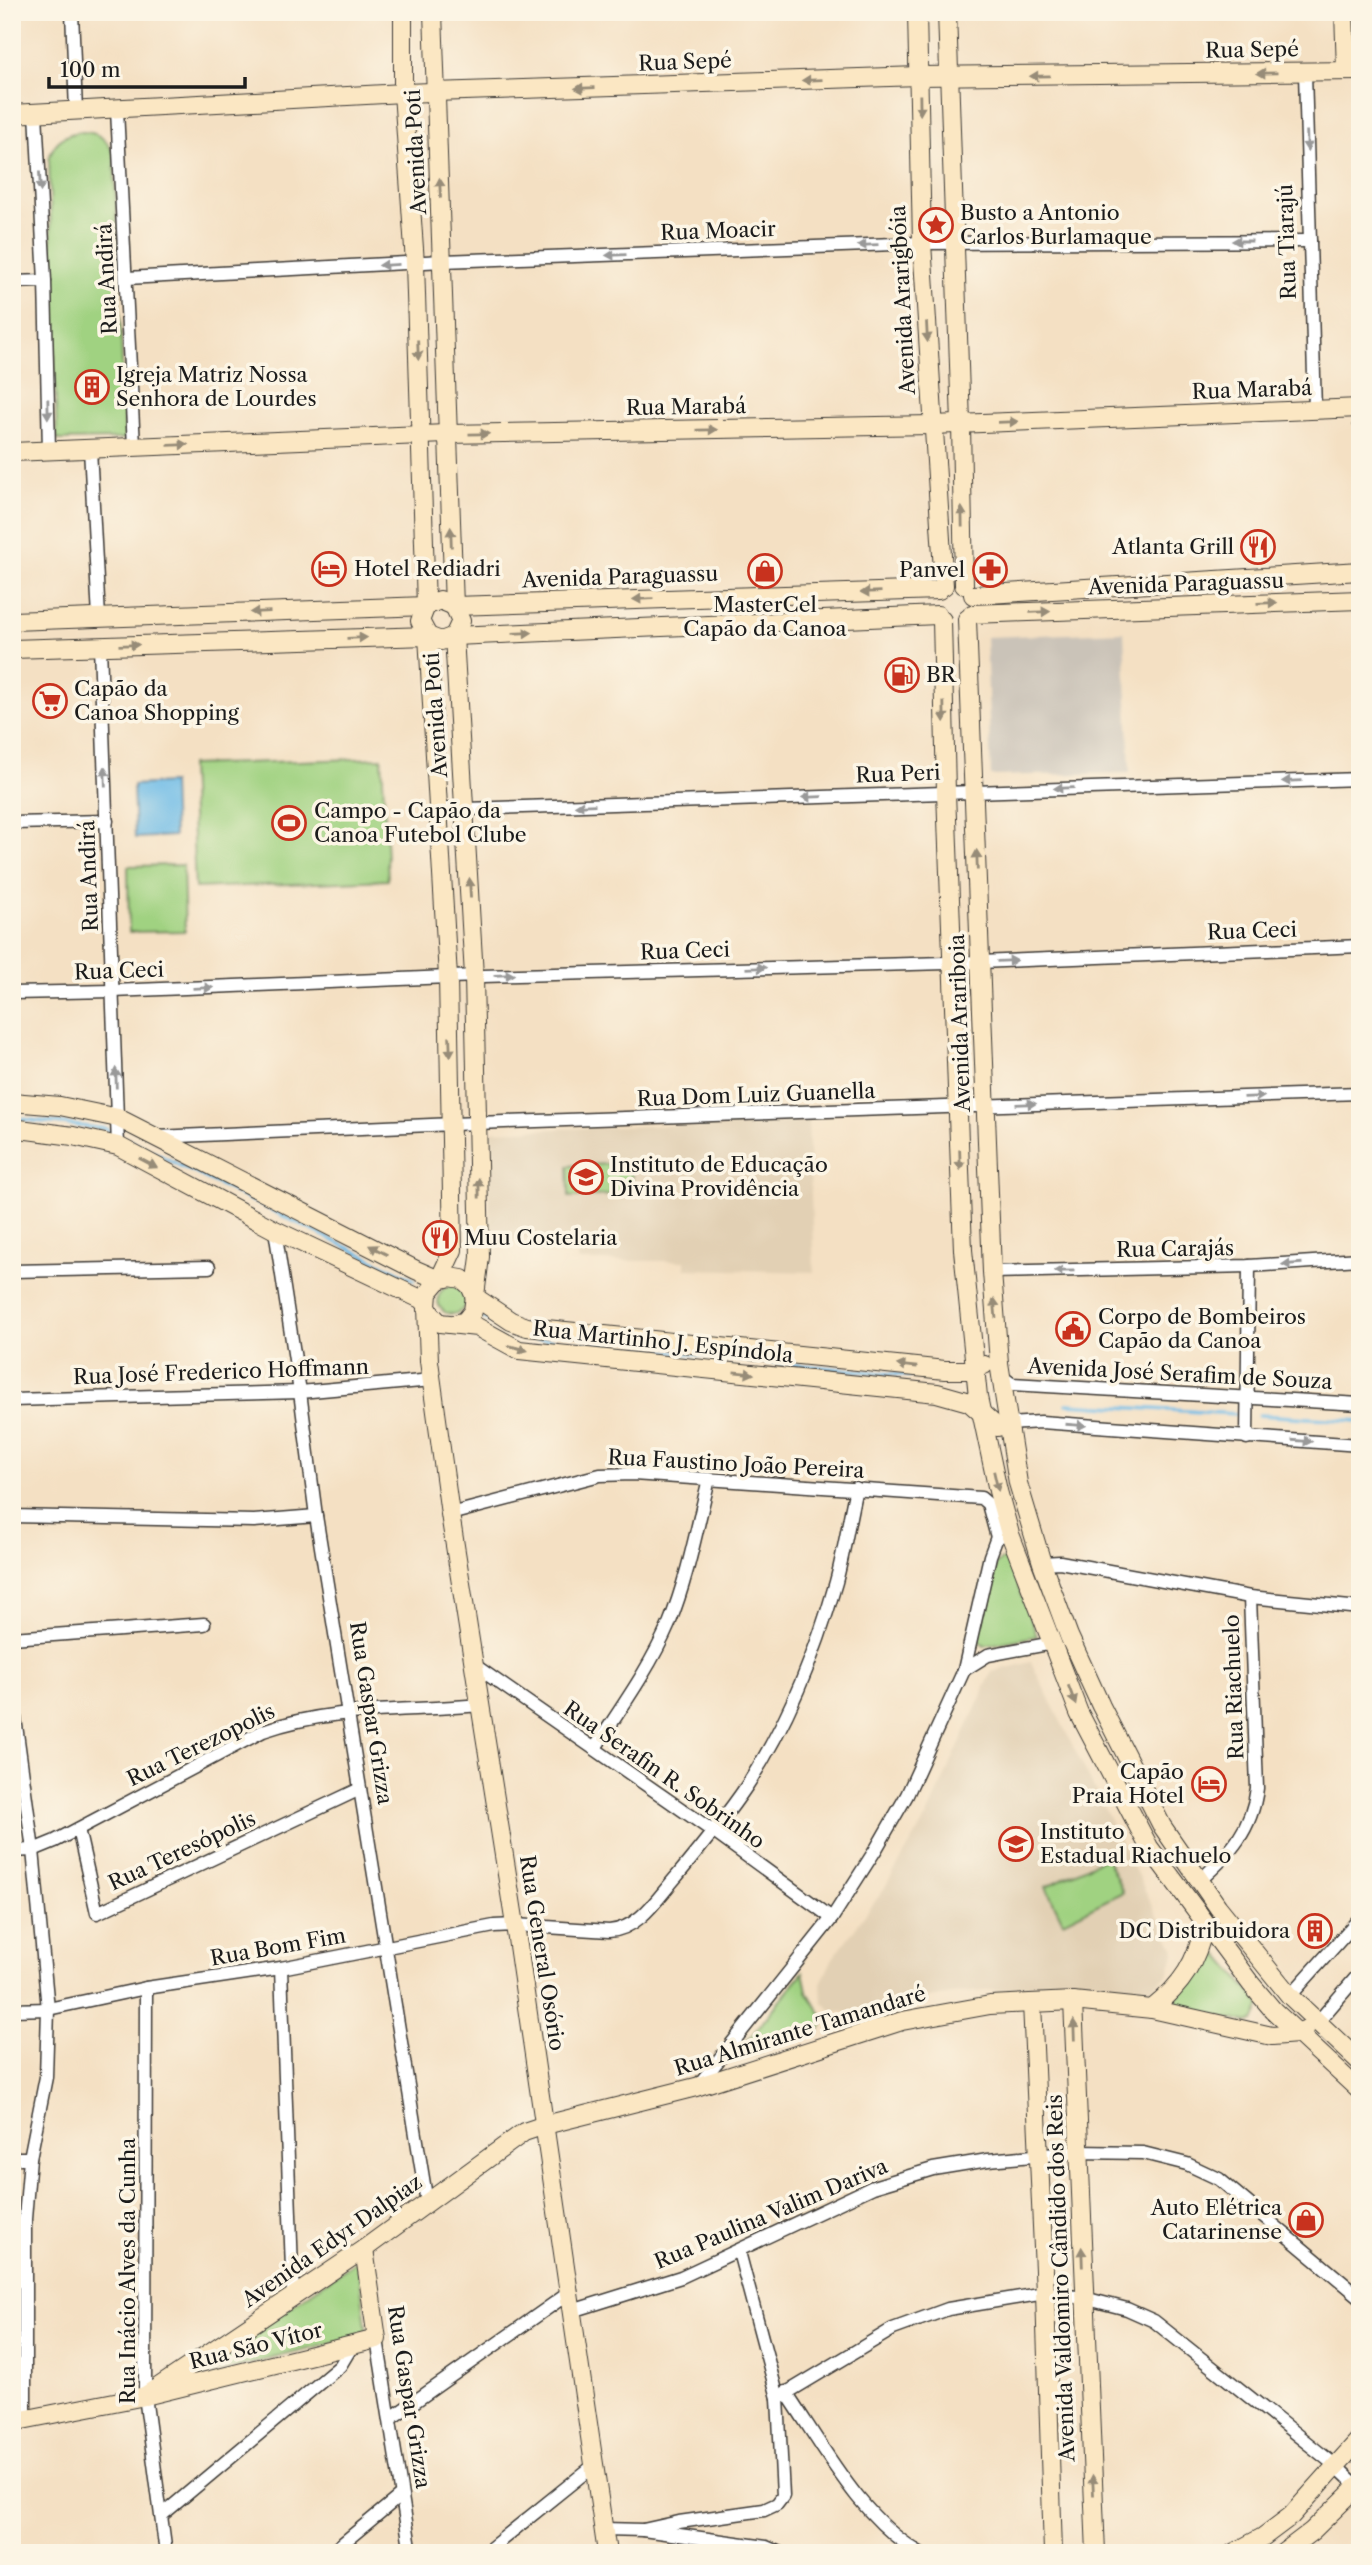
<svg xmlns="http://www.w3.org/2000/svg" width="1372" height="2565" viewBox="0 0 1372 2565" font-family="'Libre Caslon Text',serif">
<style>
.built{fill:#e2d0b4}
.industrial{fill:#cac3b8}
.green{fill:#a0d281;stroke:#5e774e;stroke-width:2}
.water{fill:#6dbbe7;stroke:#446c82;stroke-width:2}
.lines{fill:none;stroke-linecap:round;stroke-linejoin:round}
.stream{stroke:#6dbbe7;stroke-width:3.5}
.street-casing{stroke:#3c3935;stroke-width:15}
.secondary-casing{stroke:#3c3935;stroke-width:20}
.street{stroke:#fff;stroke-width:12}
.secondary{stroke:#fbe7c3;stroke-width:18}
.oneway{fill:#978c78}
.oneway2{fill:#999}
.labels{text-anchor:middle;stroke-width:7;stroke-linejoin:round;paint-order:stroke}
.street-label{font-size:21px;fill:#1c1c1c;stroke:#fcf5e5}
.poi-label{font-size:21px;fill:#1c1c1c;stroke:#fcf5e5;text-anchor:start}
</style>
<rect width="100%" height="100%" fill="#fcf5e5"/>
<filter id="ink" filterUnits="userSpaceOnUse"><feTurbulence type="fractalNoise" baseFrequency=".0143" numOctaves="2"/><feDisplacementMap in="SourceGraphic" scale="14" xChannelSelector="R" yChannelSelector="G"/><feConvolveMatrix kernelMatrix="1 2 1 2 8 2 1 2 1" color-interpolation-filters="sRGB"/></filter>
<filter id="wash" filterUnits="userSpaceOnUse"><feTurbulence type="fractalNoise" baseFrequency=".00686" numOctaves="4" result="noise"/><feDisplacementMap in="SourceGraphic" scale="28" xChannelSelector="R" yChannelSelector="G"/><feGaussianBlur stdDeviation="1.57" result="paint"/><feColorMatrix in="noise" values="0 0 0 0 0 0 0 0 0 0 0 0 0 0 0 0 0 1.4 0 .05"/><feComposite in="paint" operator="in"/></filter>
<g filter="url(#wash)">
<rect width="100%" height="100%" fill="#f4e0c3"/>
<g class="built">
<path d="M808,1121L814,1272L685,1269V1261H578V1239L491,1241L486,1131Z"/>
<path d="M1031,1662L1175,1950L1168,1975L1151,1988L1121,1994L1075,1991L994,1990L951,1994L849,2013L833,2011L822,2002L821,1983L833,1958L882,1892L926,1818L992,1672Z"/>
</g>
<path class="industrial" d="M1124,632L1130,773L991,776L986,637Z"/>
<g class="green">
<path d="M78,132C96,131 106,137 114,154L125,439L57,440L49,160C52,144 62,135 78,132Z"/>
<path d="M382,758L388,880L195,888L190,765Z"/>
<path d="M183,865L185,931L129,932L128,866Z"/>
<path d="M631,1163L633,1194L569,1197L568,1166Z"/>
<circle cx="452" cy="1300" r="14"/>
<path d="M1002,1560H1008L1037,1636L984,1646L978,1640L996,1564Z"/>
<path d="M1106,1857L1123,1892L1063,1922L1046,1887Z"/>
<path d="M1206,1952H1214L1220,1956L1261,2005L1255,2020L1249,2023L1178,2007L1177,1998Z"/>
<path d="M803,1972L807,1991L825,2020L820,2029L740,2058L736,2055Z"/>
<path d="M358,2260L367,2335L184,2380Z"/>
</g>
<path class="water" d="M172,783L174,836L135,838L133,785Z"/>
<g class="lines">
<g class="stream">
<path d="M12,1118L106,1129L110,1131"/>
<path d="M130,1141L414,1280"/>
<path d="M483,1318L507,1328"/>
<path d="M514,1331L529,1338L911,1376"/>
<path d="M1067,1404L1237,1414"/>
<path d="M1259,1415L1360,1421"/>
</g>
</g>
</g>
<g filter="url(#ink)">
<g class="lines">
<g class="street-casing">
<g id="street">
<path d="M72,12L76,111"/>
<path d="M1305,73L1315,410"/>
<path d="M117,110L134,446"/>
<path d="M36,113L45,281L49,450"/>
<path d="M127,278L443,261L922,243L1310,241"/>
<path d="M12,282L45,281"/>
<path d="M1359,408L1360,425"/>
<path d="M90,449L99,618"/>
<path d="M100,646L118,1146"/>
<path d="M439,808L466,809L1360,779"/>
<path d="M12,823L107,821"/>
<path d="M12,993L113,991L448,977L981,962L1360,946"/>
<path d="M157,1137L477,1123L1360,1093"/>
<path d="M275,1230L300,1392L316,1516L427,2203"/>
<path d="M12,1271L209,1267"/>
<path d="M992,1272L1249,1266L1360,1259"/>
<path d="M1001,1376L1012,1384L1360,1404"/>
<path d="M12,1400L300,1392L432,1380"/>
<path d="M1008,1424L1041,1422L1360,1445"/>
<path d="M1247,1438L1249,1266"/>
<path d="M450,1514L600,1475L633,1474L981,1498L988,1504L997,1537"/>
<path d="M12,1516L254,1521L316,1516"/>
<path d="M1042,1563L1060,1562L1250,1597L1360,1608"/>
<path d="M12,1638L204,1624"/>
<path d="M474,1665L714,1832L832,1918"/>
<path d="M964,1670L988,1655L1053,1643"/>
<path d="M12,1696L33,1850L48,2009L46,2077L30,2158L25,2219V2420"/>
<path d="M595,1748C621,1708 650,1668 669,1624C688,1577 697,1527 709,1479"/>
<path d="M78,1829L97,1913L360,1789"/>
<path d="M12,1851L33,1850L55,1841L263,1731C333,1706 407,1712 480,1705"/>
<path d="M1199,1881C1230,1854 1252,1830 1257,1788L1250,1597"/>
<path d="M281,1968L293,2297"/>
<path d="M146,1988L145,2396L166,2553"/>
<path d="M1290,1996L1360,1918"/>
<path d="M12,2010L48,2009L146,1988L281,1968L494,1926L515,1925L609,1931C640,1929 658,1897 677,1876C701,1847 725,1818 746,1787C786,1726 816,1653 836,1582C844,1552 849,1519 856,1488"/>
<path d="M1317,2023L1360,1973"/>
<path d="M697,2087L832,1918L876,1849L907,1795L964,1670L990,1556L997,1537L1010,1534"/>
<path d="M12,2158H30"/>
<path d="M572,2311L681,2277L873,2187L933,2169L988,2160L1078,2152L1143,2153L1187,2164L1219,2179L1360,2297"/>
<path d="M377,2339L411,2553"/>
<path d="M786,2392C824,2448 860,2518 920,2553"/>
<path d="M778,2398L893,2329L948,2309L1045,2293L1084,2298L1127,2309L1154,2321L1336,2466L1360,2489"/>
<path d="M390,2419L569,2293"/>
<path d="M162,2515L340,2366L352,2346"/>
<path d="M604,2529L643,2530L766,2547L780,2553"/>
<path d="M643,2530L679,2522L764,2510L777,2504L783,2496L778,2398L739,2252"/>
<path d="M331,2553L401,2495"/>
<path d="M485,2553L593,2466"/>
</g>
</g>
<g class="secondary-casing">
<g id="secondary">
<path d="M403,12V93L415,263L426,606L420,621L428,636L448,977L453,1250L439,1280L428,1293L427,1307L431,1314L440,1323L477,1327L519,1350L937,1393L969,1402L997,1427L1008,1424"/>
<path d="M433,12L454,606L461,621L454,636L474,976L480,1257L473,1311L465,1321L455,1324"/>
<path d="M917,12L922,243L944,586"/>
<path d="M947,12L961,424L964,585"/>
<path d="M1344,12L1346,71"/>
<path d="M12,114L403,93L919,76L1360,71"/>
<path d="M12,452L446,434L932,425L1360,408"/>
<path d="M973,595L1360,571"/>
<path d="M972,614L1360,600"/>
<path d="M967,619L992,1272L999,1363L1018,1483L1042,1563L1069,1636L1101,1706L1162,1826L1218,1907L1290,1996L1360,2062"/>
<path d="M942,620L946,792L963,1250L978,1397L998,1491L1010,1534L1079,1713L1149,1847L1251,1984L1273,2010L1360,2091"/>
<path d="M12,621L426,606L440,600L454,606L939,590"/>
<path d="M12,649L428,636L441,641L454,636L938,615"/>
<path d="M12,1102L60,1106L118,1118L416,1270L439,1280L450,1277L462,1279L470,1286L475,1297L511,1321L527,1327L945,1370H967L984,1365"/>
<path d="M12,1128L73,1136L118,1146L275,1230L427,1302"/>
<path d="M427,1307L429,1361L450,1514L515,1925L607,2553"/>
<path d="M1073,2001L1096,2553"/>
<path d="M1032,2003L1045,2293L1053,2553"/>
<path d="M1152,2009C1183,1984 1196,1963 1205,1924"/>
<path d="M145,2396L364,2249L524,2132L545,2125L696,2087L902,2021L990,2005L1073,2001L1152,2009L1272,2036L1298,2034L1304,2030"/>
<path d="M12,2422L145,2396L377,2339L364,2249"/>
<path d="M1233,2553L1263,2537L1291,2516L1360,2439"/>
<path d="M1283,2553L1312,2531L1360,2484"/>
</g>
</g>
<use href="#street" class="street"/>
<use href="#secondary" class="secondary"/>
</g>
<defs><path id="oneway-solid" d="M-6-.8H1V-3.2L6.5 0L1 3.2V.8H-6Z" transform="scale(1.75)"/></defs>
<g class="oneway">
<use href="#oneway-solid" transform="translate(1267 73) rotate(179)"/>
<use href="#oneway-solid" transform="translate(1040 76) rotate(179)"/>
<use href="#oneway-solid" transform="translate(812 80) rotate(178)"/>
<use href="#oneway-solid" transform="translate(585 88) rotate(178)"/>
<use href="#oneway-solid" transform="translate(920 105) rotate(89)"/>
<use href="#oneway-solid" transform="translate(440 188) rotate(-93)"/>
<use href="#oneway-solid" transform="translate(927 332) rotate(87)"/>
<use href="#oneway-solid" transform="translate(418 350) rotate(88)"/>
<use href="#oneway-solid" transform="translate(1008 422) rotate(-2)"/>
<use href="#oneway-solid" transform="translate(707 430) rotate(-1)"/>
<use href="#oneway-solid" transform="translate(479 434) rotate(-1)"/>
<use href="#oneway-solid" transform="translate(178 445) rotate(-2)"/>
<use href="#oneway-solid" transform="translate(962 517) rotate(-91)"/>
<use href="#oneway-solid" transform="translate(451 537) rotate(-92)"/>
<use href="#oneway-solid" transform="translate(871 592) rotate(178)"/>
<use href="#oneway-solid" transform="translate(643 599) rotate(178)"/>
<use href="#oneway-solid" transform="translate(1267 603) rotate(-2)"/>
<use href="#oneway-solid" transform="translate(260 612) rotate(178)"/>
<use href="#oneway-solid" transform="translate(1040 612) rotate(-2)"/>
<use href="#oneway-solid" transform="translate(522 633) rotate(-2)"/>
<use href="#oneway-solid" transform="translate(357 638) rotate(-2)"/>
<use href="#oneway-solid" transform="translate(129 645) rotate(-2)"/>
<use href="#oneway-solid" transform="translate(944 712) rotate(89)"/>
<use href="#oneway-solid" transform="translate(977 860) rotate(-92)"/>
<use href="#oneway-solid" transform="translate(470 888) rotate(-93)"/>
<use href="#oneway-solid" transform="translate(450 1047) rotate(88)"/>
<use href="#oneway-solid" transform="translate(960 1160) rotate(88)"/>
<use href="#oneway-solid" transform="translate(148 1163) rotate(28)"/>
<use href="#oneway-solid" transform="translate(479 1188) rotate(-91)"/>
<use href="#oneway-solid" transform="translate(378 1250) rotate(-153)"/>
<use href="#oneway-solid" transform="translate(995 1308) rotate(-95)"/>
<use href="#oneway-solid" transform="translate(518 1348) rotate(15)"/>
<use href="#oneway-solid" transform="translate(907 1366) rotate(-174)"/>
<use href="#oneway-solid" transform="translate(744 1373) rotate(6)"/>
<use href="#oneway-solid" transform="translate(996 1481) rotate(77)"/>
<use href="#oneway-solid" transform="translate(1072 1695) rotate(69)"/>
<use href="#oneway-solid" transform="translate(1074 2030) rotate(-92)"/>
<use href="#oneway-solid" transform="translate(1082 2257) rotate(-92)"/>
<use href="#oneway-solid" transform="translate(1093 2485) rotate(-93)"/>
</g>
<g class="oneway2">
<use href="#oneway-solid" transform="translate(1307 141) rotate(88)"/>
<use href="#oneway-solid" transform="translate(40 182) rotate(87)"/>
<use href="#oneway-solid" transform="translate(1242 241) rotate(180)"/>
<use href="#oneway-solid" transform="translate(868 245) rotate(178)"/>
<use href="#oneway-solid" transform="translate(616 255) rotate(178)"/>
<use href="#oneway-solid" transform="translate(389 265) rotate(177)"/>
<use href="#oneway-solid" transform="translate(48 409) rotate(89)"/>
<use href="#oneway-solid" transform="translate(105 777) rotate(-92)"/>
<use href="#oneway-solid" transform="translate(1292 781) rotate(178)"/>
<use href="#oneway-solid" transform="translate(1064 788) rotate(178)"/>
<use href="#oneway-solid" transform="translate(812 797) rotate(178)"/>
<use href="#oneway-solid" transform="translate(585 805) rotate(178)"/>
<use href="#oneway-solid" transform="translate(1007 961) rotate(-2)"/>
<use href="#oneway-solid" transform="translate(756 968) rotate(-2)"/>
<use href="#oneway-solid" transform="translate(504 975) rotate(-2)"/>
<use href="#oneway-solid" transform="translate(203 988) rotate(-2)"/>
<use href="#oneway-solid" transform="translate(116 1078) rotate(-92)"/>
<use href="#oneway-solid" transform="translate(1254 1097) rotate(-2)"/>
<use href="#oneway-solid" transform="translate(1026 1104) rotate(-2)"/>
<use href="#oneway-solid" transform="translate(1292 1264) rotate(176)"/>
<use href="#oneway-solid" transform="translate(1064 1271) rotate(179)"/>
<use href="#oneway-solid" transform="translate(1076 1425) rotate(4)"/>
<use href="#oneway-solid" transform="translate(1302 1441) rotate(4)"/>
</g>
</g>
<defs>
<g id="sight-ring" transform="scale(1.75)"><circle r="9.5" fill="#fcf5e5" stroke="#c8321e" stroke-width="1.5"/><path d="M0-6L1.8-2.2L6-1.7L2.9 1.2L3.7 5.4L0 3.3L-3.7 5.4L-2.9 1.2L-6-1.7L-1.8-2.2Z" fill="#c8321e"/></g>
<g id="building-ring" transform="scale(1.75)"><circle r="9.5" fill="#fcf5e5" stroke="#c8321e" stroke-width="1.5"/><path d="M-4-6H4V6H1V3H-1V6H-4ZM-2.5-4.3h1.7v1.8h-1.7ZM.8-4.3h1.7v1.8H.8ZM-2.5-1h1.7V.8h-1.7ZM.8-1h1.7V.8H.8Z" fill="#c8321e"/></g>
<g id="restaurant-ring" transform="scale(1.75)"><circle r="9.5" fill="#fcf5e5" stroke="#c8321e" stroke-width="1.5"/><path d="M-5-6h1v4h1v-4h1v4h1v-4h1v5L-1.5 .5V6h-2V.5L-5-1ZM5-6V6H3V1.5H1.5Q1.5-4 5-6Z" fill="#c8321e"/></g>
<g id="hotel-ring" transform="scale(1.75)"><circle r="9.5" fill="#fcf5e5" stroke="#c8321e" stroke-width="1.5"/><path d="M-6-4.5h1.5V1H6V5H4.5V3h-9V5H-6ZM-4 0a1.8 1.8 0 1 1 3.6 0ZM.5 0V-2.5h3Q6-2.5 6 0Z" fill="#c8321e"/></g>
<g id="pharmacy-ring" transform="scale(1.75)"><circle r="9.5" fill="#fcf5e5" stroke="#c8321e" stroke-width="1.5"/><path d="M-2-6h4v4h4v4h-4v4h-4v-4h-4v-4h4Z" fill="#c8321e"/></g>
<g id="shop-ring" transform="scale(1.75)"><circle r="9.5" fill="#fcf5e5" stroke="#c8321e" stroke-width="1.5"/><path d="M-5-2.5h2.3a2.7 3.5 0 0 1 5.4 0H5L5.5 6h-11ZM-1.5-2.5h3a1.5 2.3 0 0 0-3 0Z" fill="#c8321e"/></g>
<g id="fuel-ring" transform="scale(1.75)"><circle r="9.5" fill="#fcf5e5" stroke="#c8321e" stroke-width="1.5"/><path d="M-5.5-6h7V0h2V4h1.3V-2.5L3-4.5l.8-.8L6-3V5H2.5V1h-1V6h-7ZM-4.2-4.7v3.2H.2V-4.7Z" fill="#c8321e"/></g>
<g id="supermarket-ring" transform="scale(1.75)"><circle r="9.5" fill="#fcf5e5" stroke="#c8321e" stroke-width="1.5"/><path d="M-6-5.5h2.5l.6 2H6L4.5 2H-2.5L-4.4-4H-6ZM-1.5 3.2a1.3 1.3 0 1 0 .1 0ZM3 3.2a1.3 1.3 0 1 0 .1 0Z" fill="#c8321e"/></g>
<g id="stadium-ring" transform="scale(1.75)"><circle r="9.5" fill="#fcf5e5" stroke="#c8321e" stroke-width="1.5"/><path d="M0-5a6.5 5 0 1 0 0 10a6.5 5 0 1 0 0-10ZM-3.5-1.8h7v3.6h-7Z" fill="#c8321e"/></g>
<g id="school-ring" transform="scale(1.75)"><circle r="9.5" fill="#fcf5e5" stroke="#c8321e" stroke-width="1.5"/><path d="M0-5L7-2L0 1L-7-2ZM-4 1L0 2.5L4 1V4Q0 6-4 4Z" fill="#c8321e"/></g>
<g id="civic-ring" transform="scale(1.75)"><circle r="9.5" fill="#fcf5e5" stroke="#c8321e" stroke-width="1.5"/><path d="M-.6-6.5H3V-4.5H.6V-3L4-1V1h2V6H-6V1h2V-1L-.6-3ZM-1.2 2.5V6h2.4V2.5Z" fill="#c8321e"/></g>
</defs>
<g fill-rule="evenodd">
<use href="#sight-ring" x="936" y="225"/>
<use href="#building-ring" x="92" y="387"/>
<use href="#restaurant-ring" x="1258" y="547"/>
<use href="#hotel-ring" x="329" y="569"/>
<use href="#pharmacy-ring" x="990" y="570"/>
<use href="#shop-ring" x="765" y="571"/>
<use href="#fuel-ring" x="902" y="675"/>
<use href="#supermarket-ring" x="50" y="701"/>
<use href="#stadium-ring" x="289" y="823"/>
<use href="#school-ring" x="586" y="1177"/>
<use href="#restaurant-ring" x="440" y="1238"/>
<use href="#civic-ring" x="1073" y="1329"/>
<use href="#hotel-ring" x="1209" y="1784"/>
<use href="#school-ring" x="1016" y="1844"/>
<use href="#building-ring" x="1315" y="1931"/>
<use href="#shop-ring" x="1306" y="2220"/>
</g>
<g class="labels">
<g class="street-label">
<text transform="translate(1252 50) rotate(-1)" y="7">Rua Sepé</text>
<text transform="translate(685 62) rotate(-2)" y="7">Rua Sepé</text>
<text transform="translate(416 152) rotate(-93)" y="7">Avenida Poti</text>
<text transform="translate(718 231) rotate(-2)" y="7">Rua Moacir</text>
<text transform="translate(1287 242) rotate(-92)" y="7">Rua Tiarajú</text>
<text transform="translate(107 279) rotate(-93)" y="7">Rua Andirá</text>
<text transform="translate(903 300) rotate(-93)" y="7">Avenida Ararigbóia</text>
<text transform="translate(1252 390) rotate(-2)" y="7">Rua Marabá</text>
<text transform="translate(686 407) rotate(-1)" y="7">Rua Marabá</text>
<text transform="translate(620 577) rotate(-2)" y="7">Avenida Paraguassu</text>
<text transform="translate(1186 584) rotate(-2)" y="7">Avenida Paraguassu</text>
<text transform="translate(436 715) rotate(-94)" y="7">Avenida Poti</text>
<text transform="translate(898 774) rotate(-2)" y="7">Rua Peri</text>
<text transform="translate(89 876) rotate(-92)" y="7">Rua Andirá</text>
<text transform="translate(1252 931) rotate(-2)" y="7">Rua Ceci</text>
<text transform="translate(685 951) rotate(-2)" y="7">Rua Ceci</text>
<text transform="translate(119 971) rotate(-2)" y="7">Rua Ceci</text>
<text transform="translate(960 1023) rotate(-92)" y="7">Avenida Arariboia</text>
<text transform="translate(756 1095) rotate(-2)" y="7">Rua Dom Luiz Guanella</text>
<text transform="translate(1175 1249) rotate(-1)" y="7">Rua Carajás</text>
<text transform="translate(663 1342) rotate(6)" y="7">Rua Martinho J. Espíndola</text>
<text transform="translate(221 1372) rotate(-2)" y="7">Rua José Frederico Hoffmann</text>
<text transform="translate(1180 1374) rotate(3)" y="7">Avenida José Serafim de Souza</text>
<text transform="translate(736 1464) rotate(3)" y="7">Rua Faustino João Pereira</text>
<text transform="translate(1234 1687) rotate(-92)" y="7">Rua Riachuelo</text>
<text transform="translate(371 1713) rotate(81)" y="7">Rua Gaspar Grizza</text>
<text transform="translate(201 1745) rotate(-26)" y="7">Rua Terezopolis</text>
<text transform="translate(664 1775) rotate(35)" y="7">Rua Serafin R. Sobrinho</text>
<text transform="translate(182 1851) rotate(-25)" y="7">Rua Teresópolis</text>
<text transform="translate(278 1947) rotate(-10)" y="7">Rua Bom Fim</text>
<text transform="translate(542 1953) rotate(81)" y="7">Rua General Osório</text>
<text transform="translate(800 2031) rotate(-17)" y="7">Rua Almirante Tamandaré</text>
<text transform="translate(771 2214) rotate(-23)" y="7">Rua Paulina Valim Dariva</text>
<text transform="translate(332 2241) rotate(-35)" y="7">Avenida Edyr Dalpiaz</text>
<text transform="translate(128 2271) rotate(-90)" y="7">Rua Inácio Alves da Cunha</text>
<text transform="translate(1061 2278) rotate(-92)" y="7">Avenida Valdomiro Cândido dos Reis</text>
<text transform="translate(256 2346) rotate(-14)" y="7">Rua São Vítor</text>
<text transform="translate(409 2397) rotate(81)" y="7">Rua Gaspar Grizza</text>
</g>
<g class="poi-label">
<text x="960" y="220">Busto a Antonio<tspan x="960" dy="24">Carlos Burlamaque</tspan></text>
<text x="116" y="382">Igreja Matriz Nossa<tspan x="116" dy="24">Senhora de Lourdes</tspan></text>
<text x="1234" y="554" text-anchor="end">Atlanta Grill</text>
<text x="354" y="576">Hotel Rediadri</text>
<text x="965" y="577" text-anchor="end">Panvel</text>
<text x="765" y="612" text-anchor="middle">MasterCel<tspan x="765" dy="24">Capão da Canoa</tspan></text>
<text x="926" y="682">BR</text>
<text x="74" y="696">Capão da<tspan x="74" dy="24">Canoa Shopping</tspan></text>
<text x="314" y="818">Campo - Capão da<tspan x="314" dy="24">Canoa Futebol Clube</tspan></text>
<text x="610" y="1172">Instituto de Educação<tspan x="610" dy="24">Divina Providência</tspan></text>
<text x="464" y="1245">Muu Costelaria</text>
<text x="1098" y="1324">Corpo de Bombeiros<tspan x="1098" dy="24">Capão da Canoa</tspan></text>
<text x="1184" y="1779" text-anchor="end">Capão<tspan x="1184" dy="24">Praia Hotel</tspan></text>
<text x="1040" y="1839">Instituto<tspan x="1040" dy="24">Estadual Riachuelo</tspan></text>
<text x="1290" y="1938" text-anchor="end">DC Distribuidora</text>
<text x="1282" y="2215" text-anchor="end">Auto Elétrica<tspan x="1282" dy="24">Catarinense</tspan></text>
</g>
</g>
<rect width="1372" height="2565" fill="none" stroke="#fcf5e5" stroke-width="42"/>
<path d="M49 77v10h196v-10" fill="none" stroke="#1c1c1c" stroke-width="3.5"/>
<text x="60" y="77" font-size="21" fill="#1c1c1c" stroke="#fcf5e5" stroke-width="5" paint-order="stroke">100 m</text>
</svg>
